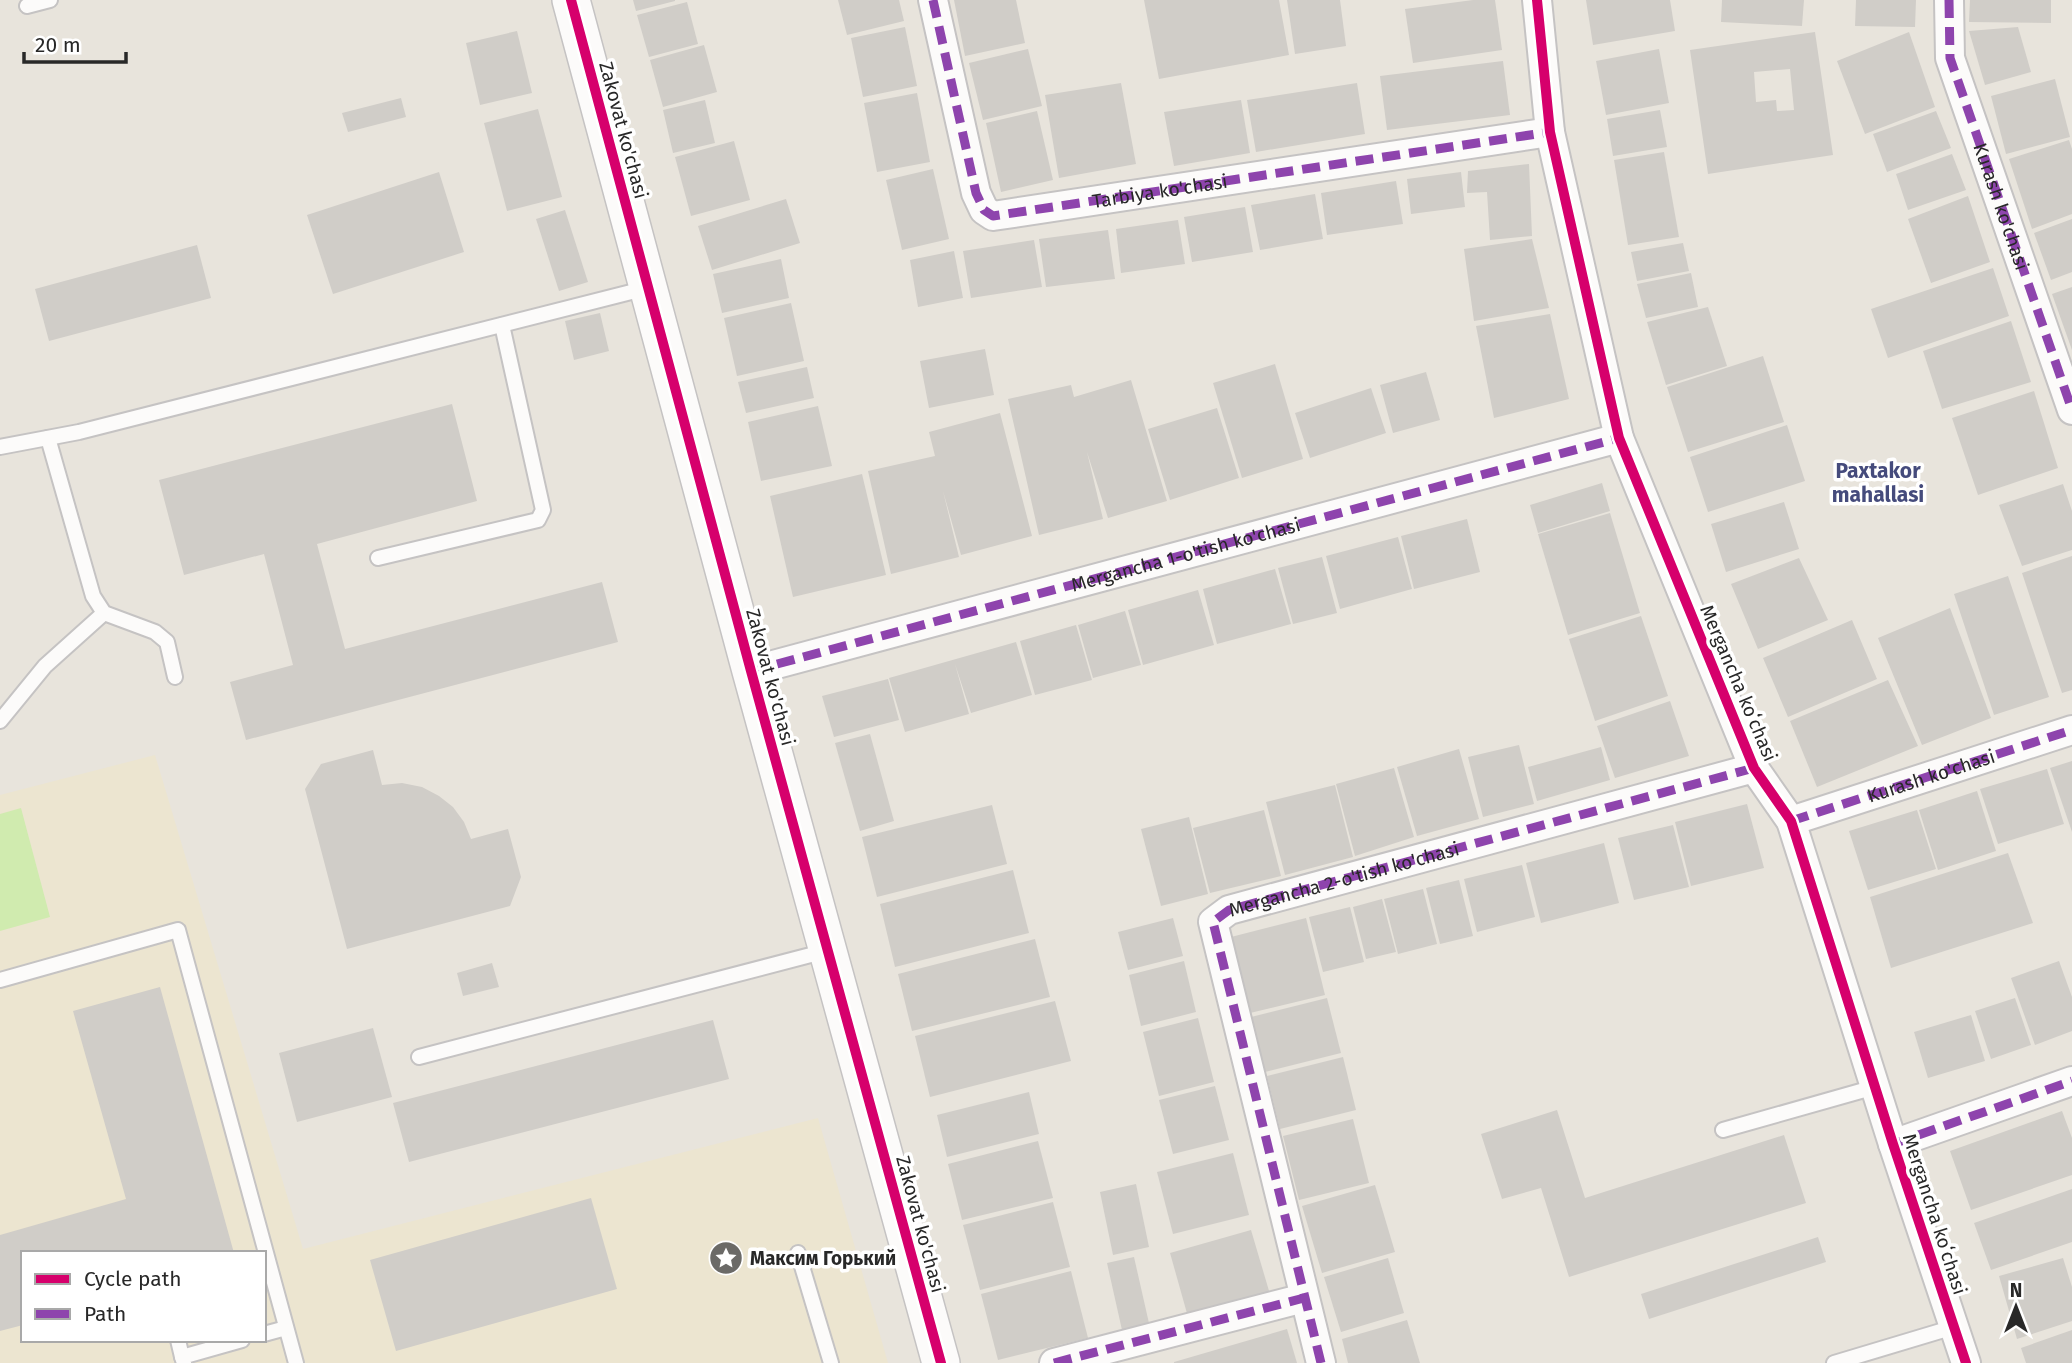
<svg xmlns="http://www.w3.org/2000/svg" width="2072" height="1363" viewBox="0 0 2072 1363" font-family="'Fira Sans',sans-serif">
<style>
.education{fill:#ece5d0;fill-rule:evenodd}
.pitch{fill:#d0ebaf}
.building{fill:#d0cdc8;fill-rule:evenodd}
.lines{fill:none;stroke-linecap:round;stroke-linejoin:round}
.service-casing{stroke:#c5c3c3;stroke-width:18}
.minor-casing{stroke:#c5c3c3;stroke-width:32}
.tertiary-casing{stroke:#c5c3c3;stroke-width:40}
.service{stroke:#fcfbfa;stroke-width:14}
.minor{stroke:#fcfbfa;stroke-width:28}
.tertiary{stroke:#fcfbfa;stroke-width:37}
.quiet{stroke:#8e44ad;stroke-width:9;stroke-dasharray:18 9;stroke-linecap:butt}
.cycleway-casing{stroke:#fff;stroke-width:15}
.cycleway{stroke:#d6006c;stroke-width:10}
.labels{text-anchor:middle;stroke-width:7;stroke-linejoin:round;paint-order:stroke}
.street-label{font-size:19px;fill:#282828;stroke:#fff}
.poi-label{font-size:19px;font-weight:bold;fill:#282828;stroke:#fff;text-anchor:start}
.neighbourhood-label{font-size:21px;font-weight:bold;fill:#454b7c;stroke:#fff}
</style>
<rect width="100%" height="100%" fill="#e8e4dc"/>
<path class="education" d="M155,755L303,1249L818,1118L888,1363H0V795ZM23,1253H264V1340H23Z"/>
<path class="pitch" d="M21,808L50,917L0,931V814Z"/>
<g class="building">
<path d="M633,0H675V1L636,11Z"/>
<path d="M838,0H899L904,21L847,35Z"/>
<path d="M954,0H1016L1025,43L965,56Z"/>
<path d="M1144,0H1279L1289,55L1159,79Z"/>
<path d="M1287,0H1340L1346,46L1295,54Z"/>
<path d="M1473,0H1495L1502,50L1413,63L1405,9Z"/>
<path d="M1586,0H1670L1675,31L1593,45Z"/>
<path d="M1722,0H1804L1802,26L1721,22Z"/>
<path d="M1856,0H1916L1915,27L1855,26Z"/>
<path d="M1970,0H2051V23L1969,22Z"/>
<path d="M687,2L698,44L649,57L637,15Z"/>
<path d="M905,27L917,86L863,97L851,38Z"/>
<path d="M2018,27L2031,72L1985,85L1969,31Z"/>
<path d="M517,31L532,93L480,105L466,43Z"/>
<path d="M1815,32L1833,155L1708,174L1690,50ZM1790,69L1794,110L1777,111L1776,100L1756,102L1754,72Z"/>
<path d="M1909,32L1935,107L1865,134L1837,61Z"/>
<path d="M704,45L717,92L663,107L650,60Z"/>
<path d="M1028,49L1042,106L983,120L969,63Z"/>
<path d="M1659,49L1669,103L1606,115L1596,61Z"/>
<path d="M1503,61L1510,115L1387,130L1380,76Z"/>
<path d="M2055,79L2070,137L2006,154L1991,96Z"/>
<path d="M1121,83L1136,164L1059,178L1045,95Z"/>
<path d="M1357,83L1365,134L1256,152L1247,100Z"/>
<path d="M917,93L930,162L877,172L864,103Z"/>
<path d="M401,98L406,117L348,132L342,113Z"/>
<path d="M705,100L715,143L673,153L663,110Z"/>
<path d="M1241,100L1250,153L1174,166L1164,112Z"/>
<path d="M538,109L562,197L507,211L484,123Z"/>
<path d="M1660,110L1667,147L1613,156L1607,119Z"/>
<path d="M1037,111L1053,180L1001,192L986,123Z"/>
<path d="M1936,111L1951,148L1887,172L1873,134Z"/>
<path d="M2069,140L2072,149V214L2032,229L2009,159Z"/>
<path d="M734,141L750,200L691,216L675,157Z"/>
<path d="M1664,152L1679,237L1628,245L1614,160Z"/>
<path d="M1952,154L1966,190L1908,210L1896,174Z"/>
<path d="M1529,164L1532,236L1490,240L1487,192L1467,193L1468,171Z"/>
<path d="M933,169L949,239L902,250L886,180Z"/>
<path d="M439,172L464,252L333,294L307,215Z"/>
<path d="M1461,172L1465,207L1411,214L1407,179Z"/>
<path d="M1396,181L1403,224L1327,235L1321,193Z"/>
<path d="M1315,194L1323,239L1260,250L1251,205Z"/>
<path d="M1968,196L1990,262L1931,283L1908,219Z"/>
<path d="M786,199L800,243L712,270L698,226Z"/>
<path d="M1245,207L1253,252L1192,262L1184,217Z"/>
<path d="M565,210L588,282L559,291L536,219Z"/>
<path d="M2072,219V272L2051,280L2034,233Z"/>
<path d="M1178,220L1185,264L1121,273L1116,229Z"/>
<path d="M1108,230L1115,279L1046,287L1039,239Z"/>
<path d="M1532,239L1549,308L1474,321L1464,249Z"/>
<path d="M1034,240L1042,287L971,298L963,251Z"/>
<path d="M1683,243L1689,271L1637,281L1631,252Z"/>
<path d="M197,245L211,298L49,341L35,289Z"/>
<path d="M954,251L963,298L918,307L910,260Z"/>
<path d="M781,259L789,298L722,313L713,274Z"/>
<path d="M1993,268L2009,316L1888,358L1871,309Z"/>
<path d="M1691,273L1698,307L1646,318L1637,284Z"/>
<path d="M2072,287V350L2052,294Z"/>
<path d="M791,303L804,361L737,376L724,318Z"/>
<path d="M1708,307L1727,366L1666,385L1647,322Z"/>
<path d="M600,313L609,351L574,360L565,321Z"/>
<path d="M1550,314L1569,399L1494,418L1476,326Z"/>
<path d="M2011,321L2031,382L1942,409L1923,351Z"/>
<path d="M985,349L994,395L929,408L920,361Z"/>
<path d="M1763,356L1784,422L1688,452L1667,387Z"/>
<path d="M1275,364L1303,459L1242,478L1213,383Z"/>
<path d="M807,367L814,398L746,413L738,382Z"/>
<path d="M1426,372L1440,420L1393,433L1380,385Z"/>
<path d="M1131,380L1167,501L1108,518L1087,452L1103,519L1039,535L1008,399L1071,385L1074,397Z"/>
<path d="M1371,388L1386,433L1310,458L1295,413Z"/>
<path d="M2034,391L2058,468L1978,495L1952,418Z"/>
<path d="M452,404L477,501L317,544L345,649L602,582L618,642L246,740L230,682L293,665L264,554L184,575L159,480Z"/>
<path d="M818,406L832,466L761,481L748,422Z"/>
<path d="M1217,408L1239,478L1170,500L1148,429Z"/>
<path d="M1000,413L1032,536L961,555L943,491L959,557L891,574L868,471L935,456L929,432Z"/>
<path d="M1787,425L1805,481L1708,512L1690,457Z"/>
<path d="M862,474L886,575L793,597L770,496Z"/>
<path d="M1602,483L1610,511L1538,533L1530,505Z"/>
<path d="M2063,484L2072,511V550L2022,566L1999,505Z"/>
<path d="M1784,502L1799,549L1726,572L1711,524Z"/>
<path d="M1610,513L1640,613L1568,635L1538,534Z"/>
<path d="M1467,519L1480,572L1414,589L1401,536Z"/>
<path d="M1398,537L1412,589L1340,609L1326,556Z"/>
<path d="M2072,556V690L2062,693L2022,573Z"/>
<path d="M1322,557L1337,613L1293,624L1278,568Z"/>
<path d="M1799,558L1828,620L1758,649L1731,584Z"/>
<path d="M1275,569L1291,624L1217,644L1203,589Z"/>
<path d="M2008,576L2049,697L1994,715L1954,594Z"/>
<path d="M1198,590L1214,645L1143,665L1128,610Z"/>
<path d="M1950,608L1991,718L1922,745L1878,638Z"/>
<path d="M1125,611L1141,665L1093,678L1078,625Z"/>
<path d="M1641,616L1668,696L1595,721L1569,639Z"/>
<path d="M1852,620L1877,679L1788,717L1763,658Z"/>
<path d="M1076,625L1092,680L1035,695L1020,641Z"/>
<path d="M1016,642L1032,695L971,713L955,664L969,714L905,732L889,678Z"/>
<path d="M888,679L899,720L834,737L822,696Z"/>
<path d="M1888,680L1918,746L1817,787L1790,721Z"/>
<path d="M1670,701L1689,756L1615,778L1597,726Z"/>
<path d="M870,734L894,821L860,831L835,743Z"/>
<path d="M1519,745L1534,804L1483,817L1468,757Z"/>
<path d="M1601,747L1610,780L1537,801L1528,767Z"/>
<path d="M1459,749L1479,819L1417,836L1397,767Z"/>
<path d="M373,750L382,785L402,783L422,787L439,796L453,807L464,822L471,839L508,829L521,877L510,906L347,949L305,789L321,764Z"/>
<path d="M2072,761V832L2050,768Z"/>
<path d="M1394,768L1414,837L1355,856L1336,784Z"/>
<path d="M2047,769L2064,824L1998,844L1980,789Z"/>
<path d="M1335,785L1353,857L1285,875L1266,802Z"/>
<path d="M1977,791L1996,851L1938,870L1919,810Z"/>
<path d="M1747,804L1764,868L1691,886L1675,822Z"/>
<path d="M992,805L1007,864L877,897L862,837Z"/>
<path d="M1264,810L1281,876L1210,893L1193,828Z"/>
<path d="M1917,810L1936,869L1868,890L1849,831Z"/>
<path d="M1189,817L1208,894L1161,906L1141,829Z"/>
<path d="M1673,825L1689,887L1634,900L1618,838Z"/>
<path d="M1604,843L1619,903L1541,923L1526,863Z"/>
<path d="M2008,853L2033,923L1891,968L1870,897Z"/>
<path d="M1522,865L1535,917L1477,932L1464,879Z"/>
<path d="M1013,870L1029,933L895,967L880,904Z"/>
<path d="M1459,880L1473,936L1440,944L1426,888Z"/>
<path d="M1423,889L1437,944L1398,954L1384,899Z"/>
<path d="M1382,899L1396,952L1366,959L1353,907Z"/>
<path d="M1350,907L1364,962L1323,972L1309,917Z"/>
<path d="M1173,918L1183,956L1128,970L1118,932Z"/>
<path d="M1306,918L1325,995L1250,1013L1231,937Z"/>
<path d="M1035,939L1050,997L912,1031L898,974Z"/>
<path d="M1184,961L1196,1012L1141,1026L1129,975Z"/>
<path d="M2059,961L2072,997V1031L2035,1045L2011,978Z"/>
<path d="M492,963L499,987L463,996L457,973Z"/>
<path d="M160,987L234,1253H23V1325L0,1331V1235L126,1199L73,1011Z"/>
<path d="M1327,998L1341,1053L1265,1072L1251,1017Z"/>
<path d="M2015,998L2031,1045L1991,1059L1975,1011Z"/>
<path d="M1055,1001L1071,1061L930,1097L915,1036Z"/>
<path d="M1971,1015L1985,1061L1928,1078L1914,1032Z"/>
<path d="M1198,1018L1214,1082L1159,1096L1143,1032Z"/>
<path d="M713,1020L729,1079L409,1162L393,1103Z"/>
<path d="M373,1028L392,1097L297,1122L279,1053Z"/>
<path d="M1343,1057L1356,1110L1280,1129L1267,1076Z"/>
<path d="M1215,1086L1229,1140L1173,1154L1159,1100Z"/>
<path d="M1029,1092L1039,1134L947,1157L937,1115Z"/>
<path d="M1557,1110L1585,1198L1784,1135L1806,1203L1569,1277L1541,1188L1502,1199L1481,1134Z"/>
<path d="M2062,1111L2072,1138V1175L1971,1210L1950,1151Z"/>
<path d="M1353,1119L1369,1183L1299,1200L1283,1136Z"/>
<path d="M1038,1141L1053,1198L962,1220L948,1164Z"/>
<path d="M1233,1153L1249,1215L1173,1234L1157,1172Z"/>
<path d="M1136,1184L1149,1247L1113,1255L1100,1192Z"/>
<path d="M1375,1185L1395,1252L1322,1273L1302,1206Z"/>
<path d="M2072,1189V1242L1991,1270L1974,1223Z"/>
<path d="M591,1198L617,1289L396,1351L370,1260Z"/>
<path d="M1053,1202L1070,1267L980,1290L963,1225Z"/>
<path d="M1251,1230L1272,1301L1190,1324L1170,1253Z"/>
<path d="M1818,1237L1826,1262L1649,1319L1641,1294Z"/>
<path d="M1134,1257L1151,1332L1124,1339L1107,1263Z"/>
<path d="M1388,1258L1404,1313L1341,1332L1324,1277Z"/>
<path d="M2063,1258L2072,1287V1321L2017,1339L1999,1276Z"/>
<path d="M1071,1271L1088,1338L998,1360L981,1294Z"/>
<path d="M1407,1320L1420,1363H1348L1342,1339Z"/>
<path d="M1287,1329L1297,1363H1174V1362Z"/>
<path d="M2072,1330V1363H2026L2021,1348Z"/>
</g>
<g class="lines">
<g class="service-casing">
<g id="service">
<path d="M27,6L50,0"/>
<path d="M48,438L93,596L104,613L155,632L167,642L175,677"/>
<path d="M0,447L79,432L647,288"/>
<path d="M378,558L538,520L543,510L502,325"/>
<path d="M0,721L45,666L104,613"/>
<path d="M0,980L178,930L296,1363"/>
<path d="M419,1057L826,951"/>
<path d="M1723,1130L1875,1087"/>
<path d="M798,1253L831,1363"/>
<path d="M264,1334L286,1328"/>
<path d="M178,1340L182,1357"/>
<path d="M184,1363L182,1357L242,1340"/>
<path d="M1834,1363L1954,1327"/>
</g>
</g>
<g class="minor-casing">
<g id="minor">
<path id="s1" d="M933,0L976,193L984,210L993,216L1550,132"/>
<path d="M1537,0L1550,132L1619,438L1754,768L1791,821L1893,1144L1966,1363"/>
<path d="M1949,0L1950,58L2072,410"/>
<path id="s2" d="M751,671L1619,438"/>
<path id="s3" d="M1791,821L2072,730"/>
<path d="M1893,1144L2072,1081"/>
<path d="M1054,1363L1304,1298"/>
<path d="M1321,1363L1213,922L1229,910L1754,768"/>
</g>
</g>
<g class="tertiary-casing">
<path id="tertiary" d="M571,0L751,671L941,1363"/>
</g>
<use href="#service" class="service"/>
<use href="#minor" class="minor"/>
<use href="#tertiary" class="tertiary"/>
<g class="quiet">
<path d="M933,0L976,193L984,210L993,216L1550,132"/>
<path id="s4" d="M1949,0L1950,58L2072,410"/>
<path d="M751,671L1619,438"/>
<path d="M1791,821L2072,730"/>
<path d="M1893,1144L2072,1081"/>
<path d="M1054,1363L1304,1298"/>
<path id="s5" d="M1321,1363L1213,922L1229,910L1754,768"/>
</g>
<g class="cycleway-casing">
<g id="cycleway">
<path d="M571,0L751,671L941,1363"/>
<path d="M1537,0L1550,132L1619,438L1754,768L1791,821L1893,1144L1966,1363"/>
</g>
</g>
<use href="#cycleway" class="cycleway"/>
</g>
<defs>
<g id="sight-disc" transform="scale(1.75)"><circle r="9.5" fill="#6b6a67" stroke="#fff"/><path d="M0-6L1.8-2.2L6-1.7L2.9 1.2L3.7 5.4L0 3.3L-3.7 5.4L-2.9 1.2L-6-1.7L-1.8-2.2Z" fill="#fff"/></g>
</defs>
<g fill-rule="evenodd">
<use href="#sight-disc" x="726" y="1258"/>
</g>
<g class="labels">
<g class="street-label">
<text transform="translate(624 130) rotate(75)" y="7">Zakovat ko'chasi</text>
<text dy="7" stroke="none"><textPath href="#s1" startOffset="396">Tarbiya ko'chasi</textPath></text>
<text dy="7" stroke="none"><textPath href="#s4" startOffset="215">Kurash ko'chasi</textPath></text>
<text dy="7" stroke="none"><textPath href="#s2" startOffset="450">Mergancha 1-o'tish ko'chasi</textPath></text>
<text transform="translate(771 677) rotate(75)" y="7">Zakovat ko'chasi</text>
<text transform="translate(1739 683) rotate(67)" y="7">Mergancha koʻchasi</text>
<text dy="7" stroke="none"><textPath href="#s3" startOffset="147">Kurash ko'chasi</textPath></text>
<text dy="7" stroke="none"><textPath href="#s5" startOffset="593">Mergancha 2-o'tish ko'chasi</textPath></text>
<text transform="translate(1935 1214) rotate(72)" y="7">Mergancha koʻchasi</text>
<text transform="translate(921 1224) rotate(75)" y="7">Zakovat ko'chasi</text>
</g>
<g class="poi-label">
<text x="750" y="1265">Максим Горький</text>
</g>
<g class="neighbourhood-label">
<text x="1878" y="478">Paxtakor<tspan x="1878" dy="24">mahallasi</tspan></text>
</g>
</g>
<rect x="21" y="1251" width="245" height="91" fill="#ffffff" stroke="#a9a9a9" stroke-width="2"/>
<rect x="35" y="1274" width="35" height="10" fill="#d6006c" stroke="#a9a9a9" stroke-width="2"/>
<text x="84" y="1286" font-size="21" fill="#282828">Cycle path</text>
<rect x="35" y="1309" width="35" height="10" fill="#8e44ad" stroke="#a9a9a9" stroke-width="2"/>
<text x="84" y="1321" font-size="21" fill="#282828">Path</text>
<g transform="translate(2016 1307)" stroke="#ffffff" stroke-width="5" paint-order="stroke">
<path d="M0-5L12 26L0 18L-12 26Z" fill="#282828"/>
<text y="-10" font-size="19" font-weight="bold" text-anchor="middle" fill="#282828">N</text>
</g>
<path d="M24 52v10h102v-10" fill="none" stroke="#282828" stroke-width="3.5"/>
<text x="35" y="52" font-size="21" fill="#282828" stroke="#ffffff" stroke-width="5" paint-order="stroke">20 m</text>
</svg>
